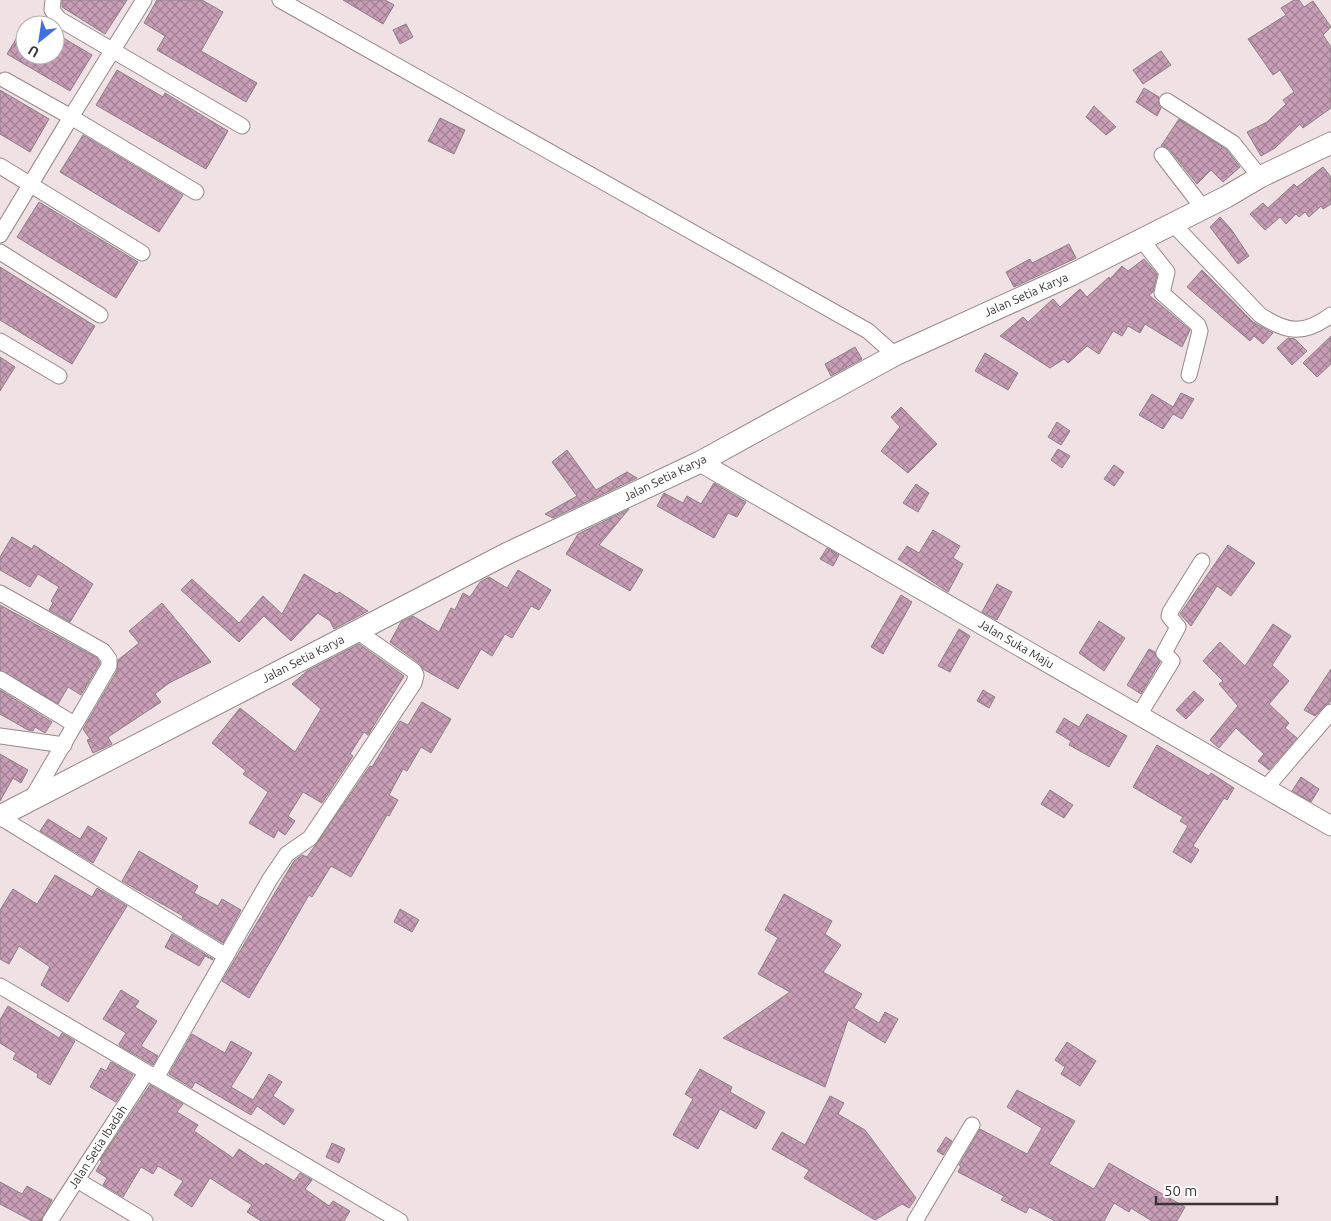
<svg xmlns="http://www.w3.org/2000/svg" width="1331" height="1221" viewBox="0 0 1331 1221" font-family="Ubuntu,sans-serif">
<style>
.building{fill:url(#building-cross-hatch);stroke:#8d8187}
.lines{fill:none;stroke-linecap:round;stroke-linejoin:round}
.minor-casing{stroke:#97898b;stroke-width:17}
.tertiary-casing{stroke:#97898b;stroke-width:21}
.secondary-casing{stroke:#97898b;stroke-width:23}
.minor{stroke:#fff;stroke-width:15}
.tertiary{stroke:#fff;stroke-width:19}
.secondary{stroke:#fff;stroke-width:21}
.labels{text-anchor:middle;stroke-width:4.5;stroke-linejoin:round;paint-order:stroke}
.street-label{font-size:12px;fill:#3a3435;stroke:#fff}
</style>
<defs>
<pattern id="building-cross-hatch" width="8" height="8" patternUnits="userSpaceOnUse" patternTransform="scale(1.25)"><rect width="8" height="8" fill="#c89db6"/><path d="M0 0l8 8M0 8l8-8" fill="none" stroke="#a38195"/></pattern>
</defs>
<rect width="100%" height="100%" fill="#f0e1e4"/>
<g class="building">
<path d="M62,0H127L105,34L62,7Z"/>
<path d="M157,0H202L223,12L201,51L257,83L246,102L157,50L165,36L144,23Z"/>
<path d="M343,0H385L394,5L383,24Z"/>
<path d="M1294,0H1299L1304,7L1313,1L1331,27L1323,35L1331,47V108L1303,128L1300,124L1275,148L1261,156L1247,132L1267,122L1286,104L1283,100L1294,92L1280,70L1273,75L1248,39L1286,15L1281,8Z"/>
<path d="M25,24V55H55V33L92,55L70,91L7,54Z"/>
<path d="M406,24L413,37L400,44L393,30Z"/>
<path d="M1161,51L1171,65L1143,84L1133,70Z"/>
<path d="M117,70L163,97L165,93L228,131L206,169L96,105Z"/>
<path d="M1144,88L1159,97V105L1161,108L1157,116L1136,102Z"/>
<path d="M0,90L49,119L30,152L0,134Z"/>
<path d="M1094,106L1116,127L1106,135L1086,117Z"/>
<path d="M440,118L465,130L454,154L428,141Z"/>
<path d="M1179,119L1227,150L1240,167L1223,182L1211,170L1197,184L1169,149L1161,146Z"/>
<path d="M83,135L183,195L159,232L60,172Z"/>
<path d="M1323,167L1331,177V204L1323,209L1321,206L1309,217L1305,212L1299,217L1296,214L1286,224L1280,217L1265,230L1250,214L1263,203L1268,208L1294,184L1297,187Z"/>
<path d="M39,202L138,262L116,298L17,237Z"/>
<path d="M1220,217L1231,229L1249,256L1238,264L1210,227Z"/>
<path d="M1069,244L1076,258L1014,287L1006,272L1030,259L1032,263Z"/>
<path d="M1144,259L1157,274L1153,292L1149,295L1190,330L1182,347L1145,324L1140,333L1128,326L1122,336L1113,331L1099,354L1087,346L1068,363L1064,359L1050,368L1000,336L1023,317L1028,322L1053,299L1060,307L1080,289L1087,297L1109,277L1110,279L1122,266L1128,271Z"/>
<path d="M0,267L95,326L72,364L0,320Z"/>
<path d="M1202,270L1253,322L1273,333L1263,344L1254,336L1250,341L1187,287Z"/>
<path d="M1331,336V364L1317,377L1303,363Z"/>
<path d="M1288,338L1295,339L1307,351L1292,365L1277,348Z"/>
<path d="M855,347L862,359L831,376L825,364Z"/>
<path d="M985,353L1018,373L1008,390L975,371Z"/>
<path d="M0,357L15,367L0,391Z"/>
<path d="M1181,393L1194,399L1182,419L1173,414L1163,429L1139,415L1152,394L1173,407Z"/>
<path d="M901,407L937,444L908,473L881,451L900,427L891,417Z"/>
<path d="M1057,422L1070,431L1061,445L1048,437Z"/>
<path d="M1058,449L1070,456L1062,468L1051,460Z"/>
<path d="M567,450L596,490L627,472L637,478L553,518L545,514L577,496L552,462Z"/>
<path d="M1114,465L1124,472L1114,486L1104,479Z"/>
<path d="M714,483L746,502L737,517L728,513L714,538L657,506L664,493L683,503L687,496L701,504Z"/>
<path d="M916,484L929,493L918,512L903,503Z"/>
<path d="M629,509L599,545L643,570L630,591L566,554L578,534Z"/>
<path d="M933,530L960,546L953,558L963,564L948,592L898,559L907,546L919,553Z"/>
<path d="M12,537L32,549L34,545L93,584L70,622L49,610L53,603L51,601L59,587L38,574L30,587L0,570V557Z"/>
<path d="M1228,545L1255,563L1231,596L1217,586L1191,626L1180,614Z"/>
<path d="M827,548L839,555L833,566L820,559Z"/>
<path d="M518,570L551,590L539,610L531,606L512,638L505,634L492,656L481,649L458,689L423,669L419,663L390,642L401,622L413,616L439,632L451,608L455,610L463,593L470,597L480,582L489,577L507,588Z"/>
<path d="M304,574L337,594L339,592L368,611L334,629L330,621L318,613L291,641L264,616L239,642L181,590L192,579L239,623L263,596L282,614Z"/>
<path d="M997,584L1012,592L997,620L982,612Z"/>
<path d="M901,595L912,602L883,654L871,647Z"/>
<path d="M162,603L211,662L169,683L155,694L161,702L108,737L112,744L93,753L87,740L90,739L83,729L117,671L118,660L139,643L129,631Z"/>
<path d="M0,605L97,658L100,663L81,695L68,687L58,704L0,670Z"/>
<path d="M1099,621L1125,638L1104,671L1079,653Z"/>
<path d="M1273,624L1291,636L1272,665L1289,681L1269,704L1289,723L1285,728L1297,738L1269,770L1258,761L1264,754L1236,728L1219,748L1210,740L1238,706L1219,684L1223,681L1203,661L1220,642L1245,666Z"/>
<path d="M959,629L970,636L950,672L938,666Z"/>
<path d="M359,644L404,676L368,735L364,732L350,754L353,756L322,803L303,792L288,816L295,821L285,835L278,830L274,838L249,823L268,792L243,774L246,771L212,743L240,708L295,752L321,709L292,684L307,671Z"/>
<path d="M1149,649L1155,652L1160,662L1141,694L1127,685Z"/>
<path d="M1331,669V701L1315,716L1304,710Z"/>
<path d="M0,690L52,722L45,733L35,727L33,731L28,730L0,714Z"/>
<path d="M983,690L995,697L989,708L977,701Z"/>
<path d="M1194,691L1204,700L1186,719L1176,710Z"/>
<path d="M422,702L451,719L431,753L421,747L407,771L403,769L389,795L398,800L389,816L387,815L351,877L331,866L312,897L309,895L249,998L222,981L294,861L302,855L307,857L370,766L372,767L400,721L408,725Z"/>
<path d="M1087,714L1127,736L1109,767L1069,745L1071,741L1056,732L1064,718L1079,727Z"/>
<path d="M1157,745L1209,776L1211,773L1234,788L1227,800L1224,798L1193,846L1199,850L1191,863L1173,852L1188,826L1180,821L1183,817L1133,787Z"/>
<path d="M0,754L28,770L21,783L13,778L0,801Z"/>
<path d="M1301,777L1319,789L1311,802L1292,791Z"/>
<path d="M1050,790L1073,805L1064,818L1041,804Z"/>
<path d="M48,819L80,839L88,826L107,838L93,863L40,831Z"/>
<path d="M139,851L198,886L194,893L218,906L222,899L241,910L223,943L182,918L183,916L122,881Z"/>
<path d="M55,875L92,897L97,888L127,906L68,1002L41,985L50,967L19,946L9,964L0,959V910L13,889L37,904Z"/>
<path d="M784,894L832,921L825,934L841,945L823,972L862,994L854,1008L879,1023L885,1012L898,1019L885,1043L848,1020L825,1087L723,1038L790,992L758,974L778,938L765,930Z"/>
<path d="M400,909L419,920L412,932L394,922Z"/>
<path d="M172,934L213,959V960L205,956L199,966L165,947Z"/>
<path d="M121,990L139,1001L135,1007L157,1021L141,1046L158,1056L153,1065L120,1046L119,1044L126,1033L103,1019Z"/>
<path d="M8,1006L59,1038L62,1033L75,1041L50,1085L37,1077L38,1074L13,1059L16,1053L0,1043V1020Z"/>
<path d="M192,1034L225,1053L231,1041L252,1053L231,1087L253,1100L269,1074L282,1082L273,1096L294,1110L284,1125L257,1106L251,1115L195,1082L192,1088L169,1074Z"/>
<path d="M1067,1042L1096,1061L1080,1086L1061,1074L1065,1067L1055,1060Z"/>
<path d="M111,1062L133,1075L116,1102L90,1087L101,1068L106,1071Z"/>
<path d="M700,1069L732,1087L730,1092L765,1112L756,1129L720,1109L698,1149L673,1135L693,1099L685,1094Z"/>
<path d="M150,1085L183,1104L177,1112L198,1125L194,1131L233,1158L239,1149L264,1166L266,1163L294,1181L300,1173L312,1180L305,1189L329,1206L333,1201L350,1211L344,1221H261L247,1212L252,1205L210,1178L192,1207L174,1195L183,1181L158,1166L153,1174L141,1167L123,1197L103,1185L107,1178L96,1171L102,1161L100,1160Z"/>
<path d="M1017,1090L1075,1121L1049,1164L1094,1189L1109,1163L1185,1207L1177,1221H1152L1131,1208L1129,1212L1114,1203L1104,1221H1055L1029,1207L1026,1213L1001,1200L1004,1196L958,1172L961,1166L959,1165L980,1129L1027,1154L1042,1128L1007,1107Z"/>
<path d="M830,1096L844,1103L838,1114L865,1130L916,1198L909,1208L902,1204L875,1220L804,1178L809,1170L772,1149L782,1132L805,1145Z"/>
<path d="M946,1137L952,1141L943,1155L937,1151Z"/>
<path d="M332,1143L345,1149L339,1163L326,1157Z"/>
<path d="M0,1182L22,1194L27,1186L52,1200L41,1221H32L0,1204Z"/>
</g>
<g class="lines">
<g class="minor-casing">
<g id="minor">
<path d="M53,0L52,10L59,19L242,126"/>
<path d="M280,0L868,331L895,355"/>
<path d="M5,80L71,117L144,0"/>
<path d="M1167,101L1233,143L1260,177"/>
<path d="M1162,155L1203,208"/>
<path d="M0,166L142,253"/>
<path d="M1173,224L1260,315C1287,333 1304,335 1331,315"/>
<path d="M0,235L71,117L196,192"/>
<path d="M1141,239L1167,272L1162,293L1198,325L1200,331L1189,375"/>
<path d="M0,252L100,315"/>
<path d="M0,341L59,376"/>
<path d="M0,593L103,651L109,659V666L32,798"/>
<path d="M0,679L74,724"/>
<path d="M1139,715L1172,661L1164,653L1178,627L1169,616L1170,612L1202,561"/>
<path d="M0,736L64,745"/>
<path d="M1265,789L1331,712"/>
<path d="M0,817L226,956"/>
<path d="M0,986L400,1221"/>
<path d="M156,1078L270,879L287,854L310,838L414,683L416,675L414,671L357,631"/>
<path d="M77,1180L145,1221"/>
<path d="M50,1221L146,1073"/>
<path d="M915,1221L972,1125"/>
</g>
</g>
<g class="tertiary-casing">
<path id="tertiary" d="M700,462L1331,826"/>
</g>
<g class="secondary-casing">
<path id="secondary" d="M0,816L506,554L700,462L895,355L1071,275L1226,197L1260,177L1331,143"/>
</g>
<use href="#minor" class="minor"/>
<use href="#tertiary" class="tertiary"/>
<use href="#secondary" class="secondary"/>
</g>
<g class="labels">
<g class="street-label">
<text transform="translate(1026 295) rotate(-24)" y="4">Jalan Setia Karya</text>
<text transform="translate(665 478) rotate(-26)" y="4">Jalan Setia Karya</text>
<text transform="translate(1016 644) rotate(30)" y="4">Jalan Suka Maju</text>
<text transform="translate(303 659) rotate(-27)" y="4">Jalan Setia Karya</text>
<text transform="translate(98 1147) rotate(-57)" y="4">Jalan Setia Ibadah</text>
</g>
</g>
<g transform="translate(40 40) rotate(210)"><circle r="24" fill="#ffffff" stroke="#b0aeae"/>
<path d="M0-4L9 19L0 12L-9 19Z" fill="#3f6fe0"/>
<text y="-8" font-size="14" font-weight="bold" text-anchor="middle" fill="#3a3435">U</text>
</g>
<path d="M1156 1196v8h121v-8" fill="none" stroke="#3a3435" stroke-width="2.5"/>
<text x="1164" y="1196" font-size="15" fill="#3a3435" stroke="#ffffff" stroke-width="4" paint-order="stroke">50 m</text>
</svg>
